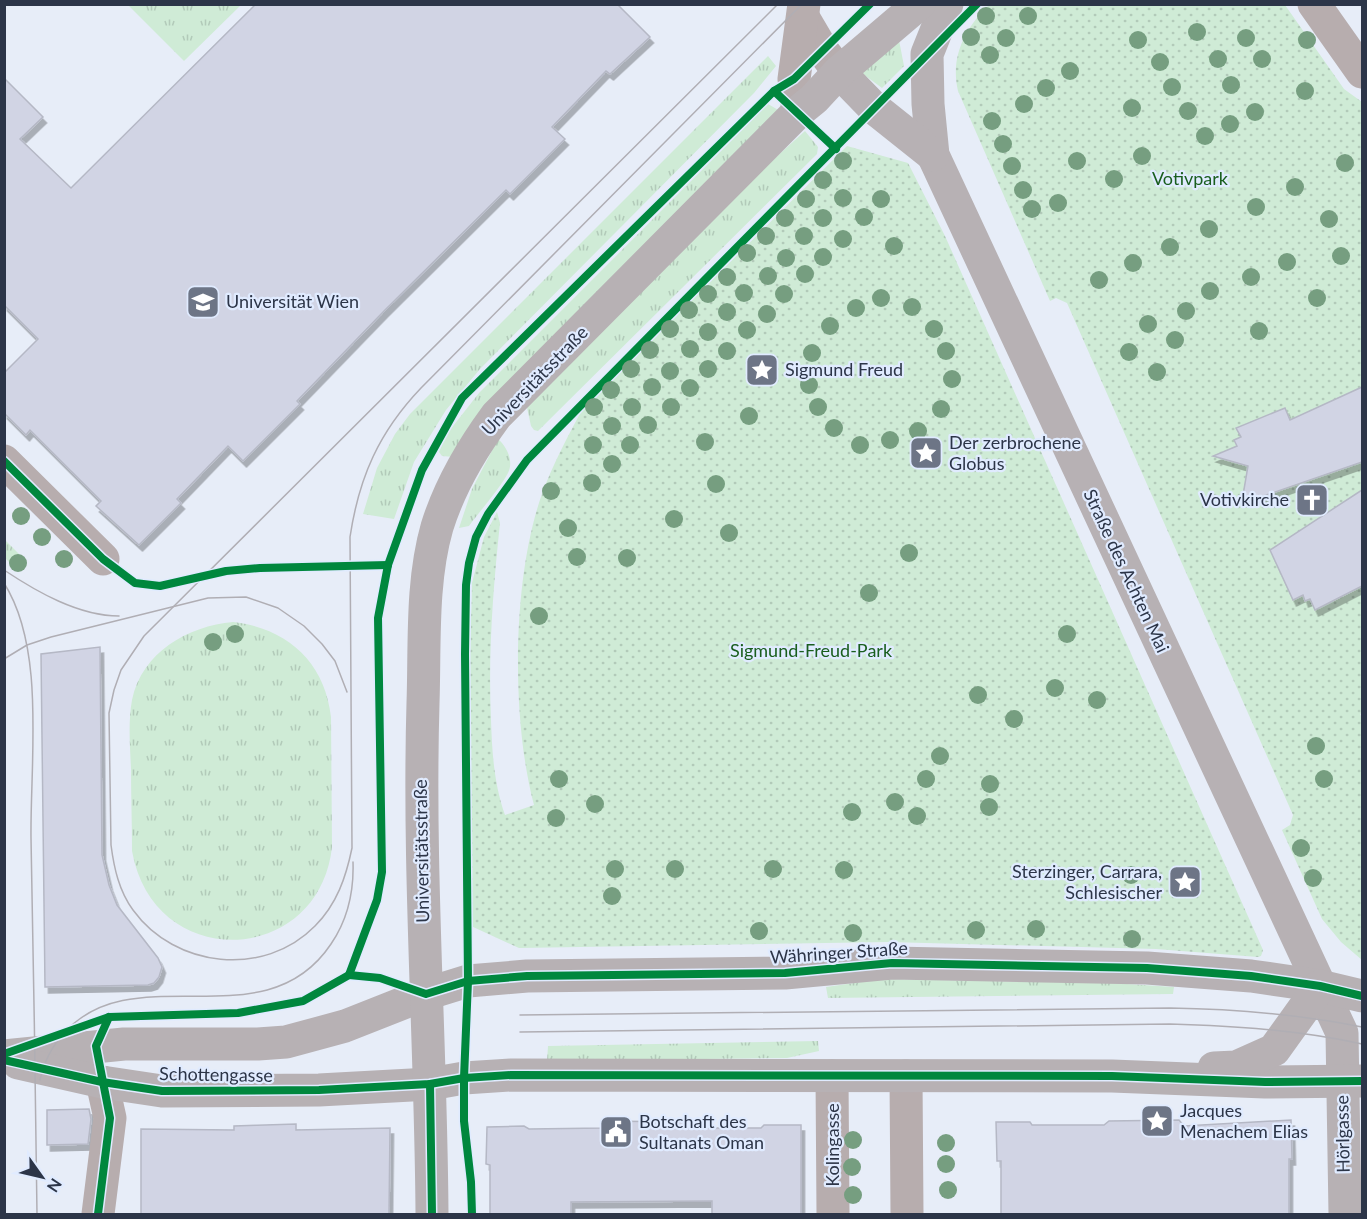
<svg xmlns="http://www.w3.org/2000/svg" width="1367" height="1219" viewBox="0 0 1367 1219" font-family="Lato,sans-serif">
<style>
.grass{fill:url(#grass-tufts)}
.park{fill:url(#park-dots)}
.building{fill:#d1d4e4;stroke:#b5b8c5;stroke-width:1.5;filter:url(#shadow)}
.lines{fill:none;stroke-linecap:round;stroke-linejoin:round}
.minor{stroke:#b7adae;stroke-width:33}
.major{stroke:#b7b1b4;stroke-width:33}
.tram{stroke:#b0aeb4;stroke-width:1.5}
.cycleway-casing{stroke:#e0ebff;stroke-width:11}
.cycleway{stroke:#00873e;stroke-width:8}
.tree{fill:#769e80}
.labels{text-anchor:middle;stroke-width:4.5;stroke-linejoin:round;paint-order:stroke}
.park-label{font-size:18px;fill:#195e1e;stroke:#e0ebff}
.poi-label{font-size:18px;fill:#2c3548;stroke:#e0ebff;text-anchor:start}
.street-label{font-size:18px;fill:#2c3548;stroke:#e0ebff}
</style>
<defs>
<pattern id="grass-tufts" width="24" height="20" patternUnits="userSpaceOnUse" patternTransform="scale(1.5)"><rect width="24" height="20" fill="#cfebd6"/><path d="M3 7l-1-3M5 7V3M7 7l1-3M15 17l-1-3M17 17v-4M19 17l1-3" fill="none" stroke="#b2cab9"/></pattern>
<pattern id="park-dots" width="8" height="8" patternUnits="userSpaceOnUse" patternTransform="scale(1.5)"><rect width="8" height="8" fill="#cfebd6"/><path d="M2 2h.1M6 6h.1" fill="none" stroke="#b2cab9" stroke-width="1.8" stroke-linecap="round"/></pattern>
<filter id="shadow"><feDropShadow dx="3.5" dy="6" stdDeviation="0" flood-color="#0004"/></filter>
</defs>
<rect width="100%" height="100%" fill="#e7edf8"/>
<g class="grass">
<path d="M128,5H241L184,61Z"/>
<path d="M899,40L904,66L882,88L863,74V69Z"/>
<path d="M768,56L776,66L754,93L480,369L446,410L414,462L394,519L363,514L377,468L395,434L410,414Z"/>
<path d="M768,104L780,111L454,457L442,456L439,452L446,435L479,393L754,118L761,108Z"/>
<path d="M805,131L818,147L817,154L538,431L534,430L531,426L526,403L754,177Z"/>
<path d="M498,439C507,447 514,461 508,473C501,487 479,512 469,526L459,528L472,489Z"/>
<path d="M4,539L25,560L16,569L5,558Z"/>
<path d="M233,622C287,628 325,662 331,717L332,847C319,966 154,974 132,851C132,823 131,796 131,769C130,746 128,722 132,700C142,652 188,626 233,622Z"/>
<path d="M882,979L1111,983L1174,987L1173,994L828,998L826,987Z"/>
<path d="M818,1041L819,1051L787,1058L547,1061L548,1046Z"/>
</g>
<g class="park">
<path d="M989,5H1285L1344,89L1362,102V713L1360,714L1362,718V960L1341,942L1322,919L1282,830L1290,825L1293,815L1067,303L1056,298L1050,301L958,91C950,57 965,28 989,5Z"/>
<path d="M847,146L908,163L945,236L1263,950L1261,956L1258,957L1156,949L889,942L519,948L471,926L469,695L472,583L484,537L497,512L500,523C493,589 488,654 491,720C492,752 494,784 505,815L534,805C511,719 512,578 542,494C553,464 568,436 583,408Z"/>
</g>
<g class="building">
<path d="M256,4H617L650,37L610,74L606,71L552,127L565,139L510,194L506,190L384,311L297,401L300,404L243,461L228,446L177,499L181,503L139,545L96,506L101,501L30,430L26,435L4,413V373L38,339L4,305V78L43,117L20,139L71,188Z"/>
<path d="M1362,387V462L1252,500L1251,497L1242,501L1248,466L1213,456L1237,446L1234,440L1241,437L1236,428L1285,408L1290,420Z"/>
<path d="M1362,490V586L1315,610L1310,599L1305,601L1303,595L1293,600L1270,550Z"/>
<path d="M100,647L102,855L109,885L117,905L158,958L162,967L159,977L154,983L148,985L45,987L41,654Z"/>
<path d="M89,1109L91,1119L88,1144L47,1145V1110Z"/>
<path d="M1179,1120L1184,1126L1291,1120L1292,1159H1289V1215H1001V1161H997L996,1122H1030L1032,1125H1104L1109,1121Z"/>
<path d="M603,1121L684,1122V1128H761L764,1125H801V1215H712V1201L571,1202V1215H490V1165L486,1164L487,1127L524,1126L529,1129L603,1128Z"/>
<path d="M296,1124V1130L390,1128L389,1215H141V1129L234,1130V1126Z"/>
</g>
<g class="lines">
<g class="minor">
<path d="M1314,4L1362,72"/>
<path d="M803,17L823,51L839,72"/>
<path d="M798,112L794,79L804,4"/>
<path d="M4,461L103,559"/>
<path d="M832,1076L833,1214"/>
<path d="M906,1076L907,1214"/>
<path d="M98,1214L110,1118L102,1082"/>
</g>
<g class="major">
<path d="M947,4L927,54L928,104L933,155L1342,1033L1345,1214"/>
<path d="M839,72L874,108L933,155"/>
<path d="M4,1056L124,1044H258L286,1042L345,1026L426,994L468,981L527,976L785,973L892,963L1147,968L1251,976L1320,986L1362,996"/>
<path d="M18,1063L102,1082L162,1091L319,1090L430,1084L464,1078L511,1075L1112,1076L1265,1082L1362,1081"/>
<path d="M1214,1068L1236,1067L1274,1050L1320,986"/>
<path d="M432,1214C431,1044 418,873 423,703C425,645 421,583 437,527C450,485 471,450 496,416L798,112L814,99L839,72L919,4"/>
</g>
<g class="tram">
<path d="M778,4L144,636L121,670L114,690L109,713L111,845C114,868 119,891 133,910C175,968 264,978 315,926C337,904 346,877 352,848L350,537C359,477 379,432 421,388L802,4"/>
<path d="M4,570C37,592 79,616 119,616"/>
<path d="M4,583C46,649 30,761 31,838C33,963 36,1089 37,1214"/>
<path d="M4,659L27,645L51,637L208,598L246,597L278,608L304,626L322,644L335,661L347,692"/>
<path d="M520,1015L1170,1008C1235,1009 1298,1014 1362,1027"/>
<path d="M520,1032L1170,1024C1235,1026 1298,1030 1362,1044"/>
<path d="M40,1080C44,1061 52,1046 65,1032C135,955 265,1043 331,944C348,919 354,892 353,862"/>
</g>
<g class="cycleway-casing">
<g id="cycleway">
<path d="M774,91L836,149"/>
<path d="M4,461L103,559L135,583L160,586L226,571L260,568L388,565"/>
<path d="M349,975L380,978L426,994L468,981L527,976L785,973L892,963L1147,968L1251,976L1320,986L1362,996"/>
<path d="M4,1054L109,1017L238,1013L303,1001L349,975L377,900L382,872L378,618L388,565L422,470L462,398L774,91L794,79L870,4"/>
<path d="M4,1060L102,1082L162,1091L319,1090L430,1084L464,1078L511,1075L1112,1076L1265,1082L1362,1081"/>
<path d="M430,1084L432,1214"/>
<path d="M98,1214L110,1118L96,1046L109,1017"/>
<path d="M472,1214L471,1182L464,1121V1078L468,981L465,654L466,585L469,563L476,537L488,514L527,460L977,4"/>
</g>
</g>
<use href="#cycleway" class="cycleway"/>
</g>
<g class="tree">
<circle cx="986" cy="16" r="9"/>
<circle cx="1028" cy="16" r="9"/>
<circle cx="1197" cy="32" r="9"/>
<circle cx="971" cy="37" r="9"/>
<circle cx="1006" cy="38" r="9"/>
<circle cx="1246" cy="38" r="9"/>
<circle cx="1138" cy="40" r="9"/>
<circle cx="1307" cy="40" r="9"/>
<circle cx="990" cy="55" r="9"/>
<circle cx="1218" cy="59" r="9"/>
<circle cx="1262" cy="59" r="9"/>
<circle cx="1160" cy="62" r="9"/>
<circle cx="1070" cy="71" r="9"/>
<circle cx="1231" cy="85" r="9"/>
<circle cx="1172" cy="87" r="9"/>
<circle cx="1046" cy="88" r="9"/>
<circle cx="1305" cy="91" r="9"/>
<circle cx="1024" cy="104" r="9"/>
<circle cx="1132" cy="108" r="9"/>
<circle cx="1188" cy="111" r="9"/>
<circle cx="1255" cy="112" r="9"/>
<circle cx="992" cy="121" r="9"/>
<circle cx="1230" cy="124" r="9"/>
<circle cx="1205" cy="136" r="9"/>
<circle cx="1003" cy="144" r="9"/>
<circle cx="1142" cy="156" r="9"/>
<circle cx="843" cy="161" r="9"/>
<circle cx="1077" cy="161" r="9"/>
<circle cx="1345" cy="163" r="9"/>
<circle cx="1012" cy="166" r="9"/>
<circle cx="1114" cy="179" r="9"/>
<circle cx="823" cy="180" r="9"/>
<circle cx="1295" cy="187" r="9"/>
<circle cx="1023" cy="190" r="9"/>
<circle cx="843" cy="198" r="9"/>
<circle cx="806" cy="199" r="9"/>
<circle cx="881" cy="199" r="9"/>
<circle cx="1058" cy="203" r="9"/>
<circle cx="1256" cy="207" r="9"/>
<circle cx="1032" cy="209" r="9"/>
<circle cx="864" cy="217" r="9"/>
<circle cx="785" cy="218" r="9"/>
<circle cx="823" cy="218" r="9"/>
<circle cx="1329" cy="219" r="9"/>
<circle cx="1209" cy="229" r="9"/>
<circle cx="766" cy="236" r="9"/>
<circle cx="804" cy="236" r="9"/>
<circle cx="843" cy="239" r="9"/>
<circle cx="894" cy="246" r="9"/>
<circle cx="1170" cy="247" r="9"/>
<circle cx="747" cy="253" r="9"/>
<circle cx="1341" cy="256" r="9"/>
<circle cx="823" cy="257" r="9"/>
<circle cx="786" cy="258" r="9"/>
<circle cx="1287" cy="262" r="9"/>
<circle cx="1133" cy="263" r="9"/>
<circle cx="805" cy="274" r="9"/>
<circle cx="768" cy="276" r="9"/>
<circle cx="727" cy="277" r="9"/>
<circle cx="1251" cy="277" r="9"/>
<circle cx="1099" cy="280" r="9"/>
<circle cx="1210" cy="291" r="9"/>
<circle cx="744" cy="293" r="9"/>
<circle cx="708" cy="294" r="9"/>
<circle cx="784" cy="294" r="9"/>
<circle cx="881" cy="298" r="9"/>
<circle cx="1317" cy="298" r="9"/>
<circle cx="912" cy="307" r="9"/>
<circle cx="856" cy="308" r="9"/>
<circle cx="689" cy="310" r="9"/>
<circle cx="1186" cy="311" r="9"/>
<circle cx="727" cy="312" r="9"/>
<circle cx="767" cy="314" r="9"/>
<circle cx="1148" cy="324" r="9"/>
<circle cx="830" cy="326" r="9"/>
<circle cx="670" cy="329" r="9"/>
<circle cx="934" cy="329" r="9"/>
<circle cx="747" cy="330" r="9"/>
<circle cx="1259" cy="331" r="9"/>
<circle cx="708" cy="332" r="9"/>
<circle cx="1175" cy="340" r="9"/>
<circle cx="690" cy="349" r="9"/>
<circle cx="650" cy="350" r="9"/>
<circle cx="727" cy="351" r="9"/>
<circle cx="946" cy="351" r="9"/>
<circle cx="1129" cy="352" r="9"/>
<circle cx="812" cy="353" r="9"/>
<circle cx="631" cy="369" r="9"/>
<circle cx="708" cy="369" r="9"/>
<circle cx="670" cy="371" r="9"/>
<circle cx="1157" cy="372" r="9"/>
<circle cx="952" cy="379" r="9"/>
<circle cx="809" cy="385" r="9"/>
<circle cx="652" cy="387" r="9"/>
<circle cx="690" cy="388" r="9"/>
<circle cx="611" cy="390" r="9"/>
<circle cx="594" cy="407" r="9"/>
<circle cx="632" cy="407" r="9"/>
<circle cx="671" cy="407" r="9"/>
<circle cx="818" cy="407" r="9"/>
<circle cx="941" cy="409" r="9"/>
<circle cx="749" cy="416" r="9"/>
<circle cx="648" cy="425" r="9"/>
<circle cx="612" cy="426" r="9"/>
<circle cx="834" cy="428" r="9"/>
<circle cx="918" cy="431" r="9"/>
<circle cx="890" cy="440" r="9"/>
<circle cx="705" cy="442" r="9"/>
<circle cx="593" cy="445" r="9"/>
<circle cx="630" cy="445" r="9"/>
<circle cx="860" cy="445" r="9"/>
<circle cx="612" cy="464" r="9"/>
<circle cx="592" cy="483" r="9"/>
<circle cx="716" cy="484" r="9"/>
<circle cx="551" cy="491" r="9"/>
<circle cx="21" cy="516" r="9"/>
<circle cx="674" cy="519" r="9"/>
<circle cx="568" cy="528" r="9"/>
<circle cx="729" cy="533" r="9"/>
<circle cx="42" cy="537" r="9"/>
<circle cx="909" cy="553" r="9"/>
<circle cx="577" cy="557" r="9"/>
<circle cx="627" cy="558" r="9"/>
<circle cx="64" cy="559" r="9"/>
<circle cx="18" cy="563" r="9"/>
<circle cx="869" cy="593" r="9"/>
<circle cx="539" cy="616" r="9"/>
<circle cx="235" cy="634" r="9"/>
<circle cx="1067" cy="634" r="9"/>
<circle cx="213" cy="642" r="9"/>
<circle cx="1055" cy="688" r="9"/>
<circle cx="978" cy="695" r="9"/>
<circle cx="1097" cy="700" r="9"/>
<circle cx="1014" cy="719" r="9"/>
<circle cx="1316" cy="746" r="9"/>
<circle cx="940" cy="756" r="9"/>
<circle cx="559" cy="779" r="9"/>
<circle cx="926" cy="779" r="9"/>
<circle cx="1324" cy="779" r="9"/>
<circle cx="990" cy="784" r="9"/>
<circle cx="895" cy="802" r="9"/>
<circle cx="595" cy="804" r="9"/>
<circle cx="989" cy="807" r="9"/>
<circle cx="852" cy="812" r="9"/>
<circle cx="917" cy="816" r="9"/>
<circle cx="556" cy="818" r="9"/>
<circle cx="1301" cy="848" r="9"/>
<circle cx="615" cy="869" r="9"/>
<circle cx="675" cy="869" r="9"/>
<circle cx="773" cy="869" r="9"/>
<circle cx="844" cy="870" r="9"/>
<circle cx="1131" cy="875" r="9"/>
<circle cx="1313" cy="878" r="9"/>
<circle cx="612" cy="896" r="9"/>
<circle cx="1036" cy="929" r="9"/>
<circle cx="976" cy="930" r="9"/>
<circle cx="759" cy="931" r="9"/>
<circle cx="853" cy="933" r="9"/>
<circle cx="1132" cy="939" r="9"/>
<circle cx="853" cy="1140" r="9"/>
<circle cx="946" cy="1143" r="9"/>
<circle cx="946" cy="1164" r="9"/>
<circle cx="852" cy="1167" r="9"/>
<circle cx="948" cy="1190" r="9"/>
<circle cx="853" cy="1195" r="9"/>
</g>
<defs>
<g id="university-square" transform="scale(1.725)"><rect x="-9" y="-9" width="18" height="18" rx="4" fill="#6d7586" stroke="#e0ebff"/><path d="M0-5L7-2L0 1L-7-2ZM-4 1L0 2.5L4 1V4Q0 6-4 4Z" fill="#fff"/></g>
<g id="sight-square" transform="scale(1.725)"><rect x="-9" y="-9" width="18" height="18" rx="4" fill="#6d7586" stroke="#e0ebff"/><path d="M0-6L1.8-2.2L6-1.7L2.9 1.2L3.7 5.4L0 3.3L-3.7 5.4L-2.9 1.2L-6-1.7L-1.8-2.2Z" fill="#fff"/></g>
<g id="church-square" transform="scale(1.725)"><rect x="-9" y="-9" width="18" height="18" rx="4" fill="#6d7586" stroke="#e0ebff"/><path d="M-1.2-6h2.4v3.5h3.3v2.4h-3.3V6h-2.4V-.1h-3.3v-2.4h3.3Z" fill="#fff"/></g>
<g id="civic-square" transform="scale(1.725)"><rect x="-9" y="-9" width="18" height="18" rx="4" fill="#6d7586" stroke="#e0ebff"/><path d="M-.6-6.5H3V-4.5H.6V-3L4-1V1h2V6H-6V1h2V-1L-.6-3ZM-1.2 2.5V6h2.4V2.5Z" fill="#fff"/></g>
</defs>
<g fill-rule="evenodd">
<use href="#university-square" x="203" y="302"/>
<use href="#sight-square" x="762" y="370"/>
<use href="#sight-square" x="926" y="453"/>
<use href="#church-square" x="1312" y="500"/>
<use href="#sight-square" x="1185" y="882"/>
<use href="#sight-square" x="1157" y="1121"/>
<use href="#civic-square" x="616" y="1132"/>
</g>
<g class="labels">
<g class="park-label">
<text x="1190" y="185">Votivpark</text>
<text x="811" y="657">Sigmund-Freud-Park</text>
</g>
<g class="poi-label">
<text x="226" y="308">Universität Wien</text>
<text x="785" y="376">Sigmund Freud</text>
<text x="949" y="449">Der zerbrochene<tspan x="949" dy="21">Globus</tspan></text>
<text x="1289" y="506" text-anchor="end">Votivkirche</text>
<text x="1162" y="878" text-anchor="end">Sterzinger, Carrara,<tspan x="1162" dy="21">Schlesischer</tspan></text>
<text x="1180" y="1117">Jacques<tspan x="1180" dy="21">Menachem Elias</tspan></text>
<text x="639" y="1128">Botschaft des<tspan x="639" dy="21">Sultanats Oman</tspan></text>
</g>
<g class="street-label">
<text transform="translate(535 381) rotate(-46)" y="6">Universitätsstraße</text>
<text transform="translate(1126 571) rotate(65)" y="6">Straße des Achten Mai</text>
<text transform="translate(422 851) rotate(-91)" y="6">Universitätsstraße</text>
<text transform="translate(839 953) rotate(-4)" y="6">Währinger Straße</text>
<text transform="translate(216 1075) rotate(1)" y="6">Schottengasse</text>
<text transform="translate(1343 1134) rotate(-91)" y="6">Hörlgasse</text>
<text transform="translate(833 1145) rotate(-90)" y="6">Kolingasse</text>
</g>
</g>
<rect width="1367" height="1219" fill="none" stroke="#2c3548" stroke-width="12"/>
<g transform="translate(42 1177) rotate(124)" stroke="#e0ebff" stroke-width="4.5" paint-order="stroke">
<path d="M0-4.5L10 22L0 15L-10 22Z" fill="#2c3548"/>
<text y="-9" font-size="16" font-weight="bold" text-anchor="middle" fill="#2c3548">N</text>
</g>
</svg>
